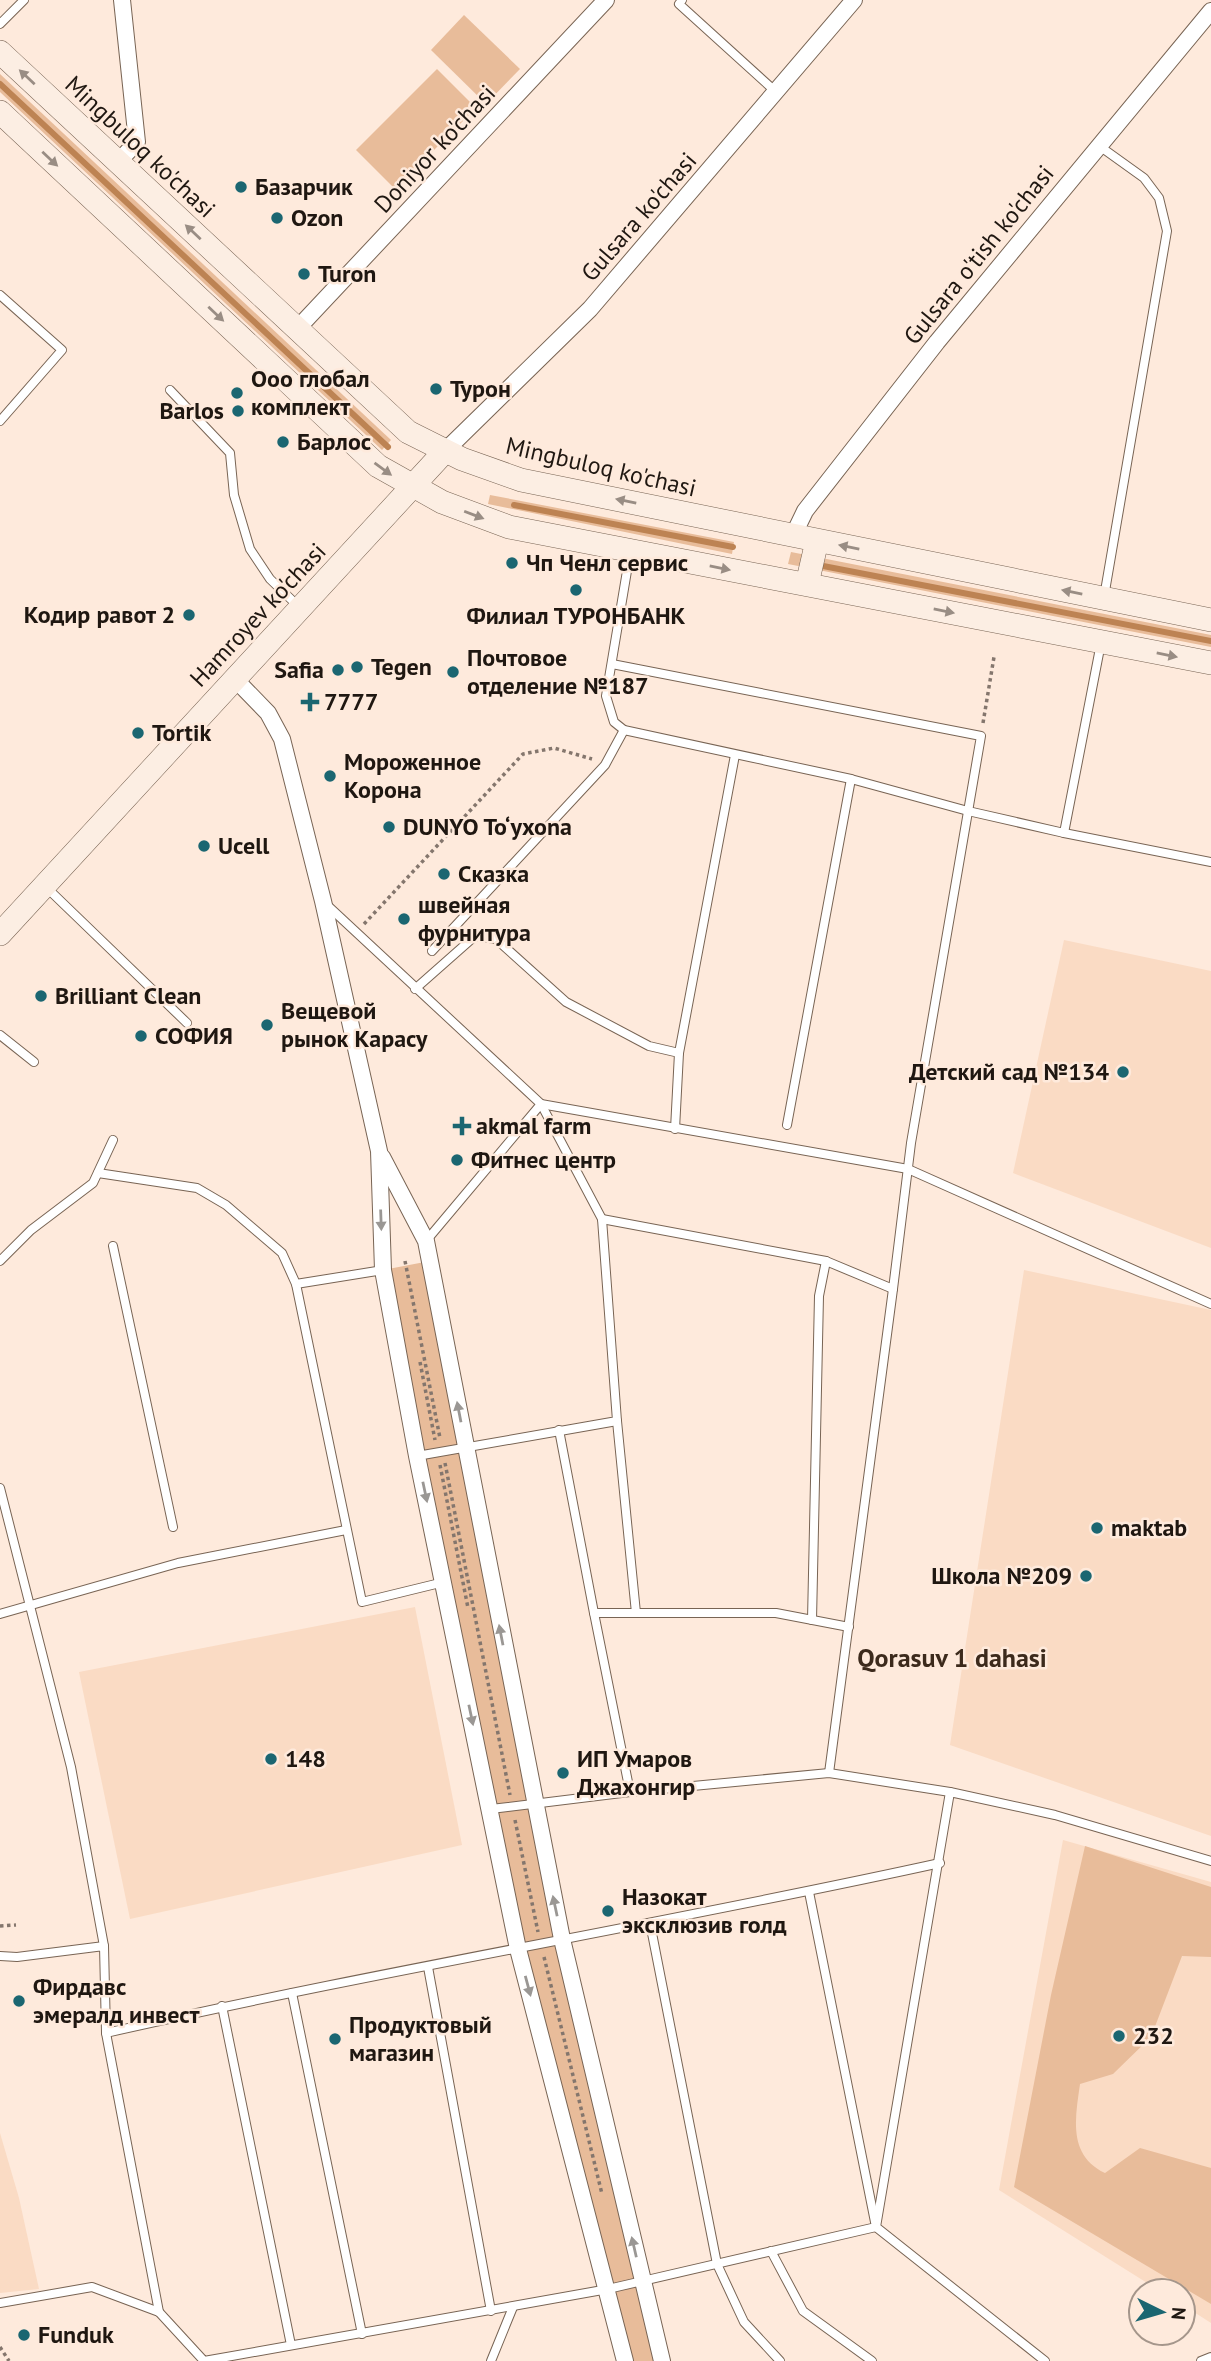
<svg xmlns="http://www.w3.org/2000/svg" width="1211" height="2361" viewBox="0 0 1211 2361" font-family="'PT Sans',sans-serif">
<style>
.built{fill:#fadbc4}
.green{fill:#e8bc9a}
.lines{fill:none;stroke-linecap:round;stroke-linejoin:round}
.stream{stroke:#bd8353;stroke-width:6}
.service-casing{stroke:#786454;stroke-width:10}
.minor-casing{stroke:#786454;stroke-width:18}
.secondary-casing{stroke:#786454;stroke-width:24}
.path{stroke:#84766d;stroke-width:3.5;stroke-dasharray:3.5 3.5;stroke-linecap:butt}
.service{stroke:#fff;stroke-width:8}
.minor{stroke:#fff;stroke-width:16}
.secondary{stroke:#fceee3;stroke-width:23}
.oneway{fill:#998d84}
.oneway2{fill:#9a9794}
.poi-dot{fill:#1b6671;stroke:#feeadc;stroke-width:2.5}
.labels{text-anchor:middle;stroke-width:5;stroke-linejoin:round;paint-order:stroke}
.street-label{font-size:24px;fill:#1f1711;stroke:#feeadc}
.poi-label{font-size:24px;font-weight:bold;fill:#1f1711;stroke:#feeadc;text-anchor:start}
.neighbourhood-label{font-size:26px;font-weight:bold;fill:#3c2a1c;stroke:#feeadc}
</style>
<rect width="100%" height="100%" fill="#feeadc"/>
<g class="built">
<path d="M1064,940L1211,971V1248L1013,1173Z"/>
<path d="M1024,1270L1211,1310V1836L950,1745Z"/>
<path d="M415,1607L462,1845L130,1919L79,1672Z"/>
<path d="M1063,1840L1211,1882V2323L1183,2305V2291H1160L999,2190Z"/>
<path d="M0,2133L19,2198L39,2289L0,2293Z"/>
</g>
<g class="green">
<path d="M464,15L520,69L486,104L431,50Z"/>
<path d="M437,69L476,108L395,189L356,150Z"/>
<path d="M0,74L391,440L382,450L0,92Z"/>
<path d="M490,495L734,542L732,554L488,504Z"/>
<path d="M791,552L1211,635V647L788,564Z"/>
<path d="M430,1261L534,1802L662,2361H625L518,1949L383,1270Z"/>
<path d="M1085,1846L1211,1887V1957L1182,1956L1151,2037L1113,2074L1080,2084C1075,2119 1068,2155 1105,2173L1140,2148L1211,2168V2304L1014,2187L1051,1995Z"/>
</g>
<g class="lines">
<g class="stream">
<path d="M0,84L388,447"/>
<path d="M514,505L733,547"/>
<path d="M818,565L1211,641"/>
</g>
<g class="service-casing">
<g id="service">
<path d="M682,0L679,4L776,92"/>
<path d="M0,24L24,0"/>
<path d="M1098,145L1144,178L1159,198L1167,231L1104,597"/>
<path d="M0,295L62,350L0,421"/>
<path d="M170,390L230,453L234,495L250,549L270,579L298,606"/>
<path d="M630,553L606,696L614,722L624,730L851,779L968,811L1064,833L1101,643"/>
<path d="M1064,833L1211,862"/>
<path d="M46,887L187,1023"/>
<path d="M328,906L541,1104L602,1219L617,1421L417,1456"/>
<path d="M432,951L605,765L624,730"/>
<path d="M415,989L475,936L496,939L566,1002L649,1046L679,1053L675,1129"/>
<path d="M0,1035L34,1062"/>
<path d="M679,1053L735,755"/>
<path d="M787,1125L851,779"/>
<path d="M98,1173L197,1188L226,1205L282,1253L296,1284L362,1602L444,1582"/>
<path d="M602,1219L826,1261L893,1289L911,1143L981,736L612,664"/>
<path d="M426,1241L541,1104L908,1169L1211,1304"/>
<path d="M113,1246L173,1527"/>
<path d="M0,1261L31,1230L93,1183L113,1140"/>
<path d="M296,1284L383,1270"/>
<path d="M559,1430L594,1613"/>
<path d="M0,1488L71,1767L104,1946"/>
<path d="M636,1613H776L849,1627"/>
<path d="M0,1614L178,1563L346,1530"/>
<path d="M812,1620L819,1296L826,1261"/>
<path d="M829,1773L893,1289"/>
<path d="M630,1792L829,1773L950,1792"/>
<path d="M491,1809L630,1792L594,1613H636L617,1421"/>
<path d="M650,1923L717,2264L744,2322L780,2361"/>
<path d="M0,1956L17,1957L104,1946L106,2033C382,1970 663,1924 940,1863"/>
<path d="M428,1967L491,2311"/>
<path d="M292,1993L362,2334"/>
<path d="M222,2006L291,2345"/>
<path d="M106,2033L159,2312"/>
<path d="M771,2251L803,2311L872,2361"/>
<path d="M0,2303L92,2287L159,2312L204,2361L608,2289L876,2227L809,1892"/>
<path d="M491,2361L513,2307"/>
<path d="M1045,2361L876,2227L950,1792L1055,1815L1211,1861"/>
<path d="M1201,2361L1211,2357"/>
</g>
</g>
<g class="minor-casing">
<g id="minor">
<path d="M118,162L137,142L122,0"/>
<path d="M297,329L606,0"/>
<path d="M445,451L590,309L854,0"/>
<path d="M793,536L805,511L937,342L1211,11"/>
<path d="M235,679L268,713L282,739L323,901L379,1151L383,1270L417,1456L518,1949L625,2361"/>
<path d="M382,1157L426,1241L562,1939L662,2361"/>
</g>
</g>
<g class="secondary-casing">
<g id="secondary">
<path d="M0,52L408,432L462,459L521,480L1211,620"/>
<path d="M0,112L378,466L442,502L509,527L1211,663"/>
<path d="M807,584L817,541"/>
<path d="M0,934L445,451"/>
</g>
</g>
<g class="path">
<path d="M983,723L994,657"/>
<path d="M364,924L523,754L554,748L592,759"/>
<path d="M405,1261L440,1438"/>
<path d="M420,1362L435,1440"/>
<path d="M445,1463L510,1795"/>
<path d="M440,1465L468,1608"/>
<path d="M515,1820L538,1932"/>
<path d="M0,1926L16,1925"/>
<path d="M544,1957L602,2194"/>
<path d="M0,2347L9,2361"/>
</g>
<use href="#service" class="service"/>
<use href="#minor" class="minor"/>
<use href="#secondary" class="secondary"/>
</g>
<defs><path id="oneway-solid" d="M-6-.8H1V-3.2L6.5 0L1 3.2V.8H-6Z" transform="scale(1.75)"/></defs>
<g class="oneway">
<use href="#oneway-solid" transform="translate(27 77) rotate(-137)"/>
<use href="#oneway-solid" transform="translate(50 159) rotate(43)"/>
<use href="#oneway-solid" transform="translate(193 232) rotate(-137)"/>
<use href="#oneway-solid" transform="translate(216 314) rotate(43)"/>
<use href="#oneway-solid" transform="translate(383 469) rotate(36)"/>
<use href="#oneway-solid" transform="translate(626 501) rotate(-168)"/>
<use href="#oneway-solid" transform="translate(474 515) rotate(21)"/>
<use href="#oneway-solid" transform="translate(849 547) rotate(-169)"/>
<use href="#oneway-solid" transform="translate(720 568) rotate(11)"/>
<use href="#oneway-solid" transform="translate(1072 592) rotate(-169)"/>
<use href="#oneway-solid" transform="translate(944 611) rotate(11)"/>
<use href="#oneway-solid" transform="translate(1167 655) rotate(11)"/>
</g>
<g class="oneway2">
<use href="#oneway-solid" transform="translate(381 1220) rotate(88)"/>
<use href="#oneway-solid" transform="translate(459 1412) rotate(-101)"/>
<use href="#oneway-solid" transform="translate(425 1492) rotate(78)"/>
<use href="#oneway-solid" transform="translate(501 1635) rotate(-101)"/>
<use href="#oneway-solid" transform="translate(471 1715) rotate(78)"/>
<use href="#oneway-solid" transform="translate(555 1906) rotate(-102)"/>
<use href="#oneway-solid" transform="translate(528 1986) rotate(75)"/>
<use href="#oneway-solid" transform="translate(634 2247) rotate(-103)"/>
</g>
<g class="poi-dot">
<circle cx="241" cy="187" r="7"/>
<circle cx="277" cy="218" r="7"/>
<circle cx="304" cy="274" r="7"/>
<circle cx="436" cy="389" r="7"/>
<circle cx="237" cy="393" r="7"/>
<circle cx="238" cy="411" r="7"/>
<circle cx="283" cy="442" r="7"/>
<circle cx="512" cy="563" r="7"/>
<circle cx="576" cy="590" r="7"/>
<circle cx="189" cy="615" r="7"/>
<circle cx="357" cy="667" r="7"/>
<circle cx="338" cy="670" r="7"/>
<circle cx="453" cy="672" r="7"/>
<path d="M306.5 691.5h7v7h7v7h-7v7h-7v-7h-7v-7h7z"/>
<circle cx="138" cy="733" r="7"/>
<circle cx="330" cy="776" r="7"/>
<circle cx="389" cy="827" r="7"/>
<circle cx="204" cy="846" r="7"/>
<circle cx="444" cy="874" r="7"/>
<circle cx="404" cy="919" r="7"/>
<circle cx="41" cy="996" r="7"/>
<circle cx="267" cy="1025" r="7"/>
<circle cx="141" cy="1036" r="7"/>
<circle cx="1123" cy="1072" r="7"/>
<path d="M458.5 1115.5h7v7h7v7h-7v7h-7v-7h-7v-7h7z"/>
<circle cx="457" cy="1160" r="7"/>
<circle cx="1097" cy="1528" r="7"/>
<circle cx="1086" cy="1576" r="7"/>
<circle cx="271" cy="1759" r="7"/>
<circle cx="563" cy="1773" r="7"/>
<circle cx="608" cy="1911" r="7"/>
<circle cx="19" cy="2001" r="7"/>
<circle cx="1119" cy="2036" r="7"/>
<circle cx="335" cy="2039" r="7"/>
<circle cx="24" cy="2335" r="7"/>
</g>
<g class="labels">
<g class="street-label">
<text transform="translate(140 147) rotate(43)" y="8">Mingbuloq ko'chasi</text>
<text transform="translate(435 149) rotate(-47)" y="8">Doniyor ko'chasi</text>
<text transform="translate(639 217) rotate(-49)" y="8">Gulsara ko'chasi</text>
<text transform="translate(979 255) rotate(-51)" y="8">Gulsara o'tish ko'chasi</text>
<text transform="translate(601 467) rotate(13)" y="8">Mingbuloq ko'chasi</text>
<text transform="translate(258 615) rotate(-47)" y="8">Hamroyev ko'chasi</text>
</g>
<g class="poi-label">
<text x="255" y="195">Базарчик</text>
<text x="291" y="226">Ozon</text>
<text x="318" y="282">Turon</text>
<text x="251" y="387">Ооо глобал<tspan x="251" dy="28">комплект</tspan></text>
<text x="450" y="397">Турон</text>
<text x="224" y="419" text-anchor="end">Barlos</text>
<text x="297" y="450">Барлос</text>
<text x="526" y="571">Чп Ченл сервис</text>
<text x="175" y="623" text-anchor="end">Кодир равот 2</text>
<text x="576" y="624" text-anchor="middle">Филиал ТУРОНБАНК</text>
<text x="467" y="666">Почтовое<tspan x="467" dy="28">отделение №187</tspan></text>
<text x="371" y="675">Tegen</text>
<text x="324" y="678" text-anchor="end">Safia</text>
<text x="324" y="710">7777</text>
<text x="152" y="741">Tortik</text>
<text x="344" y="770">Мороженное<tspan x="344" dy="28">Корона</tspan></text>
<text x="403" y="835">DUNYO To‘yxona</text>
<text x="218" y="854">Ucell</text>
<text x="458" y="882">Сказка</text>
<text x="418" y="913">швейная<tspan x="418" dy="28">фурнитура</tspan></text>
<text x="55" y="1004">Brilliant Clean</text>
<text x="281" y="1019">Вещевой<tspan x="281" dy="28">рынок Карасу</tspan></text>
<text x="155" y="1044">СОФИЯ</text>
<text x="1109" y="1080" text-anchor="end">Детский сад №134</text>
<text x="476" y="1134">akmal farm</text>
<text x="471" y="1168">Фитнес центр</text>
<text x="1111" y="1536">maktab</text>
<text x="1072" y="1584" text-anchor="end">Школа №209</text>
<text x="285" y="1767">148</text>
<text x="577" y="1767">ИП Умаров<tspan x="577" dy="28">Джахонгир</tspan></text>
<text x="622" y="1905">Назокат<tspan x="622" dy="28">эксклюзив голд</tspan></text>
<text x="33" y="1995">Фирдавс<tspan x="33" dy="28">эмералд инвест</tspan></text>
<text x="349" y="2033">Продуктовый<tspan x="349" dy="28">магазин</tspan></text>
<text x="1133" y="2044">232</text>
<text x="38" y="2343">Funduk</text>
</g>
<g class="neighbourhood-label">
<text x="952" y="1667">Qorasuv 1 dahasi</text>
</g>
</g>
<g transform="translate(1162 2312) rotate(95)"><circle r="33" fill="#feeadc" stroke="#a5968b" stroke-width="2"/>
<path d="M0-5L12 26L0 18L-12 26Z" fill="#1b6671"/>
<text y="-10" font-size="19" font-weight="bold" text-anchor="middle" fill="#1f1711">N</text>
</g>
</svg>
